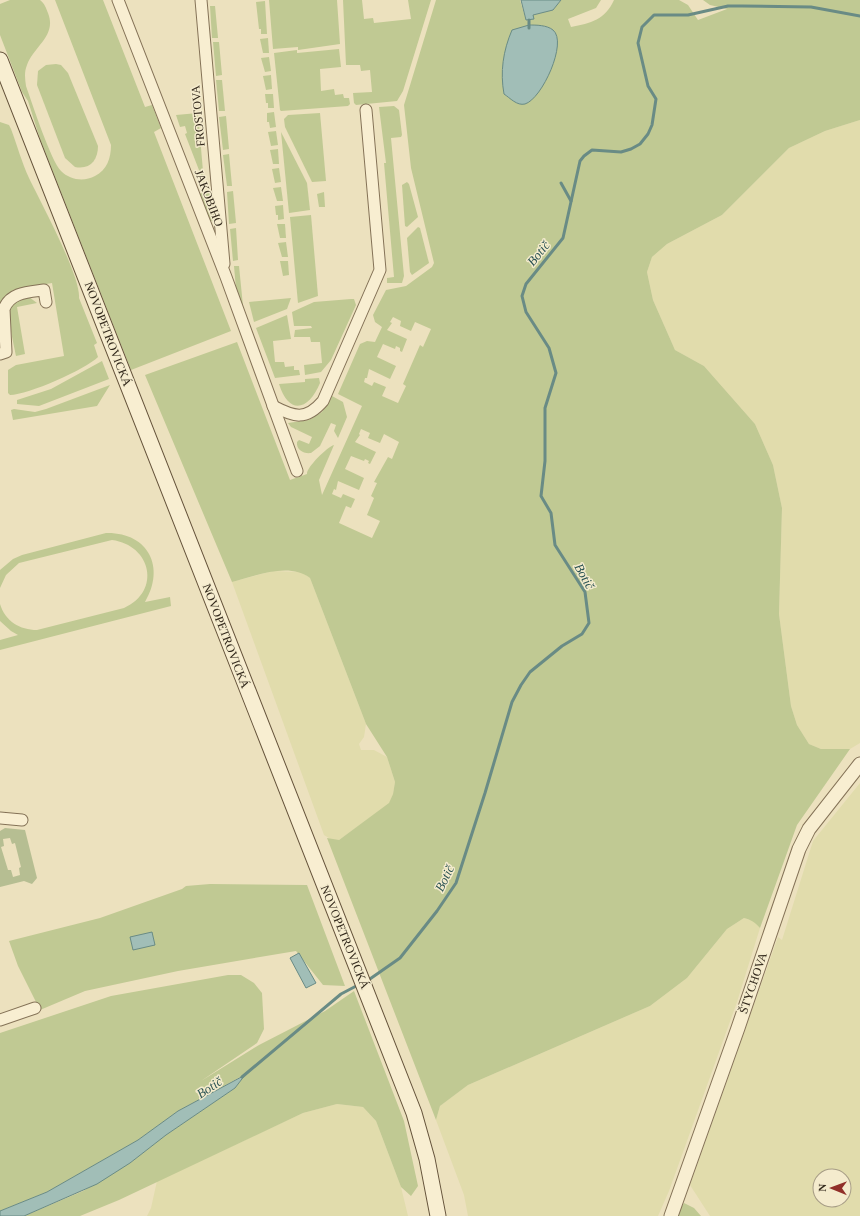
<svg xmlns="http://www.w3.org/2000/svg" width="860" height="1216" viewBox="0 0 860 1216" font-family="'Times New Roman',serif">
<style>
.farmland{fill:#e1dcac;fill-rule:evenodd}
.green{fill:#c0c993;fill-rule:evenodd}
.cemetery{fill:#b6be92;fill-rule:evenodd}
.water{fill:#a1beb7;stroke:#698b85}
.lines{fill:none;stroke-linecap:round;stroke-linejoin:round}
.stream{stroke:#698b85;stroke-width:3}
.minor-casing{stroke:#847257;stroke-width:13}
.tertiary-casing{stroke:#847257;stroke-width:15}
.secondary-casing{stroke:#65533b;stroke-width:17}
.minor{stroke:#f8eed1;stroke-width:11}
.tertiary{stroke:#f8eed1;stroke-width:13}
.secondary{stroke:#f8eed1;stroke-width:15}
.labels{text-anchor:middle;stroke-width:3;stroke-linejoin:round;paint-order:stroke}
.street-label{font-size:12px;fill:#33291c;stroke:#f4ebcd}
.water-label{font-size:13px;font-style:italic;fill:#2b5353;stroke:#f4ebcd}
</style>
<rect width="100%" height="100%" fill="#ece1be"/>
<g class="farmland">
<path d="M860,120V743L850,749L835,750L821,749L809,744L797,725L791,706L779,614L782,508L773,465L755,424L704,366L675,350L653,300L647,272L652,257L667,244L722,215L789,148L825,131Z"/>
<path d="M273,571L302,572L310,578L366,724L364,737L359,744L361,750H374L387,757L395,782L393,794L389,804L339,840H332L324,835L232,582Z"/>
<path d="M860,783V1216H710L690,1185L778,937L782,940L813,841ZM820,1176H844V1200H820Z"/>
<path d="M744,918L756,922L760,928L737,1002L669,1191L658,1216H468L464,1195L436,1120L440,1106L468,1085L650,1006L687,978L727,929Z"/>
<path d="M337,1104L363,1107L376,1121L401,1187L408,1216H147L151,1208L157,1181L303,1113Z"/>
</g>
<g class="green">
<path d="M10,0H40C45,4 46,8 48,13C57,36 34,46 27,65C24,72 25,79 26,86C32,103 51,161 61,171C70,180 84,182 95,176C107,170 111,158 111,145L55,0H103L145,107L152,105L161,128L154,132L231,331L131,370L40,139L28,101L22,92L0,35V4Z"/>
<path d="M269,0H337L340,44L298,50V47L273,49Z"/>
<path d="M343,0H362L364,19L373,18L374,23L411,19L408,0H431L403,91L397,101L356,105L354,103L353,93L372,92L370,70L361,71L360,65H346Z"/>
<path d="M436,0H520L526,20L533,15L553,10L561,0H601L596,8L568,19L571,27C591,23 605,20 614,0H679L688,5L698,20L727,9L710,5L703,0H860V120L825,131L789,148L722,215L667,244L652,257L647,272L653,300L675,350L704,366L755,424L773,465L782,508L779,614L791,706L797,725L809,744L821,749H850L797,825L760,928C755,922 751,920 744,918L727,929L687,978L650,1006L468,1085L440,1106L436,1120L327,838L339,840L389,803L393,794L395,782L387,757L366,724L310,578C289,562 255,576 232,582L145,375L237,342L290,480L307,474C306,468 327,447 334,445L319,480L322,495L362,406L338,394L360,344L367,341L375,342L382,327L375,322L373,315L386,290L406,286L432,267L434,263L411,168L404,105ZM529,25L548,27L504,94L502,68L521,28ZM393,317L401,321L400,326L411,331L415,322L431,329L423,347L420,345L403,384L406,386L398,403L382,396L386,387L374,382L372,386L364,382L365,378H367L369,369L390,379L396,366L377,357L383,344L395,349L396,346L400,348V351L402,352L407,339L387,330L392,323L390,322ZM361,429L370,433L368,438L380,443L384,434L399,442L392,459L388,457L374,482L377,483L371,496L374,498L367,515L380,521L372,538L339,523L346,506L351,508L355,499L343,494L341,498L332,494L334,489L336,490L338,481L359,490L364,478L345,469L351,456L364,461L365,459L369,461L368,463L370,464L376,452L355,442L360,435L359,434Z"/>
<path d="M265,1L267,34H261V29H259L256,2Z"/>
<path d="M210,6H215L218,38H212Z"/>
<path d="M268,38L269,53H263L260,39Z"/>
<path d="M213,42H219L222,75L216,76Z"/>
<path d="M339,49L341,67L320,69L321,91L334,89L335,95L343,94L344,98H349L350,104L348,106L281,111L280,110L274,53L297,50V53Z"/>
<path d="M269,57L271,71L265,72L261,58Z"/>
<path d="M56,64L61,65L68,73L98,146C98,160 90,170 75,167L65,158L37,85L38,71L46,65Z"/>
<path d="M271,75L272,89L266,90L263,76Z"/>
<path d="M216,80H222L225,111H219Z"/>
<path d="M265,94H273L274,108H268V103H266Z"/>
<path d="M394,106L399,110L402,135L401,137L391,138L404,276L402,283H387V278L394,277L384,163H386L379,107Z"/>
<path d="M274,112L276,127L270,128L269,122H267V113Z"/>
<path d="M198,113L204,183L185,134L187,133L185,126L180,127L176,115Z"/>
<path d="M320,113L326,181L312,182L285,127L284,119L288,115Z"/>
<path d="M226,116L229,149L223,150L219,117Z"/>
<path d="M0,122L9,125L11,129C17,145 22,163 29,178C40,201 81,276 79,298L97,343L94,345L98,357C86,369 28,395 10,395L8,393V370L16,365L64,356L52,283L13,290L2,300L0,314Z"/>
<path d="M276,131L278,145L271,146L268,132Z"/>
<path d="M281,132L307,183L310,210L289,213Z"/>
<path d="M278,149L279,164H273L270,150Z"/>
<path d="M229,154L232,186H227L223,155Z"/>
<path d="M279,168L281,182L275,183L272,169Z"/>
<path d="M407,182L409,184L418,217L407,227L405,226L402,185Z"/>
<path d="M281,187L283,201H277L273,188Z"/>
<path d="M215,190V220L211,221L208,219L198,194Z"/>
<path d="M233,191L236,223L229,224L227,192Z"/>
<path d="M324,192L325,207H319L317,194Z"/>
<path d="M283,205L284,219L278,220V215H276L275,206Z"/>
<path d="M311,215L318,296L298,303L290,217Z"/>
<path d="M277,224H285L286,238H280Z"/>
<path d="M418,227L420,228L429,263L412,275L410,272L407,238Z"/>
<path d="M236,228L238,260L233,261L230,229Z"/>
<path d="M286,242L288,257H282L278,243Z"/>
<path d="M280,261H288L289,275L283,276Z"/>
<path d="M234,266H239L243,306L236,289Z"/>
<path d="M29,297L37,303L17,307L25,354L16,356C14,344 4,309 14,301C18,298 25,298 29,297Z"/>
<path d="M291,298L287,309L254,322L249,302Z"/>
<path d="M351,299H354L356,305L331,360L321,372L305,375L304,365L322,363L320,342H311L310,337H294L295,330L312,328L311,326H294L292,312L314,302Z"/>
<path d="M287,315L291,339L273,341L275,362H284L285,367L294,366V370H299L300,375L275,378L256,328Z"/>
<path d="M102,361L109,379L39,406L17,404V400L51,389Z"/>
<path d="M319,378L320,383C309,410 289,416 279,384L305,382V379Z"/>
<path d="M110,385L97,406L13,420L11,410L14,409L35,412L46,409Z"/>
<path d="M332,396L343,402L347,417L338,438L334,431L336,425L331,423L320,446L311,453C304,454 296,450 297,442L299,440L309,444L312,437L291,427L288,423L309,420L322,412Z"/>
<path d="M106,533C148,532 166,567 145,602L170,597L171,606L0,650V640L18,635L11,631L0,621V604C5,621 20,630 37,630L124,608C162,591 151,545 112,540L19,563L6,575L0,588V570L13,559L22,555Z"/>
<path d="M210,884L307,885L345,986L323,985L296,951L178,971L85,991L40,1010L18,966L9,941L100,918L182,889L186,886Z"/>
<path d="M228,975H241L254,983L262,993L264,1029L257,1043L201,1081L259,1045L325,1011L354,991L404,1121L418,1186L411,1196L401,1187L376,1121L363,1107L337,1104L303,1113L119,1200L80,1216H24L83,1191L130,1163L166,1135L235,1088L244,1075L178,1111L138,1140L47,1192L0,1211V1033L111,996Z"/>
<path d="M684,1203L694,1208L701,1216H676Z"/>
</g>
<path class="cemetery" d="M5,828L25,830L37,878L32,884L24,881L0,887V831ZM10,838L12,844L15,843L21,867L19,868L20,875L13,877L11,870H8L1,847L4,846L3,839Z"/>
<g class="water">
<path d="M521,0H561L553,10L533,15L534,19L526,20Z"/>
<path d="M529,25C536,25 547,25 553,30C568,42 542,99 525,104C517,106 510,98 504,94C500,72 503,51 512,30Z"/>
<path d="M152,932L155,945L133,950L130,937Z"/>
<path d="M299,953L316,983L306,988L290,958Z"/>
<path d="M245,1075L235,1088L166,1135L130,1163L97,1184L24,1216H0V1211L47,1192L138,1140L178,1111Z"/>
</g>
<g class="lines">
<g class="stream">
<path d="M529,28V20"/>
<path d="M561,183L571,201"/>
<path d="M367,981L400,958L437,911L456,883L485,793L512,702L521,685L530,672L562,646L582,634L589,623L585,592L555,545L551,513L541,496L545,461V408L556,373L549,348L526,312L522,296L526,284L563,238L580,161L584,156L592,150L621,152L631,149L640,144L648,134L652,125L656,99L648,86L638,43L642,27L654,15H688L728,6H742L811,7L860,16"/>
<path d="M242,1077L341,994L360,984"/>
</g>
<g class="minor-casing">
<g id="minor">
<path d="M118,0L226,277L297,471"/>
<path d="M201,0L224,264"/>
<path d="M0,354L6,352L4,309C10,292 29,292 44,290L46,302"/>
<path d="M273,406C294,417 306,421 323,401L380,270L366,110"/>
<path d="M0,818L22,820"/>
<path d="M0,1020L35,1008"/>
</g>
</g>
<g class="tertiary-casing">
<path id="tertiary" d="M671,1216L738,1028L799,849L809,829L860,764"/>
</g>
<g class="secondary-casing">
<path id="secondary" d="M0,60L414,1113L427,1159L438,1216"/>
</g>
<use href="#minor" class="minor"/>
<use href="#tertiary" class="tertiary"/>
<use href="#secondary" class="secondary"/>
</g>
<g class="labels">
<g class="street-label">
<text transform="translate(198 116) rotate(-95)" y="4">FROSTOVA</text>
<text transform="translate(209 198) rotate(69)" y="4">JAKOBIHO</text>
<text transform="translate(108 334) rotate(69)" y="4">NOVOPETROVICKÁ</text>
<text transform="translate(226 636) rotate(69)" y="4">NOVOPETROVICKÁ</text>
<text transform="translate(345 937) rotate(68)" y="4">NOVOPETROVICKÁ</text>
<text transform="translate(753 983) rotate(-71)" y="4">ŠTYCHOVA</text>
</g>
<g class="water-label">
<text transform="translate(538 253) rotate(-51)" y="5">Botič</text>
<text transform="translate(585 576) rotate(61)" y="5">Botič</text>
<text transform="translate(444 878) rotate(-64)" y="5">Botič</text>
<text transform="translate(209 1087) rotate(-34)" y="5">Botič</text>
</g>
</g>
<g transform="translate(832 1188) rotate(271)"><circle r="19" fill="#f4ebcd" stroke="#a79d86"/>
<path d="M0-3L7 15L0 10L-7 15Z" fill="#912f29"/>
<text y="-6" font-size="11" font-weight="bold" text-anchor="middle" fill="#33291c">N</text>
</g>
</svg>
